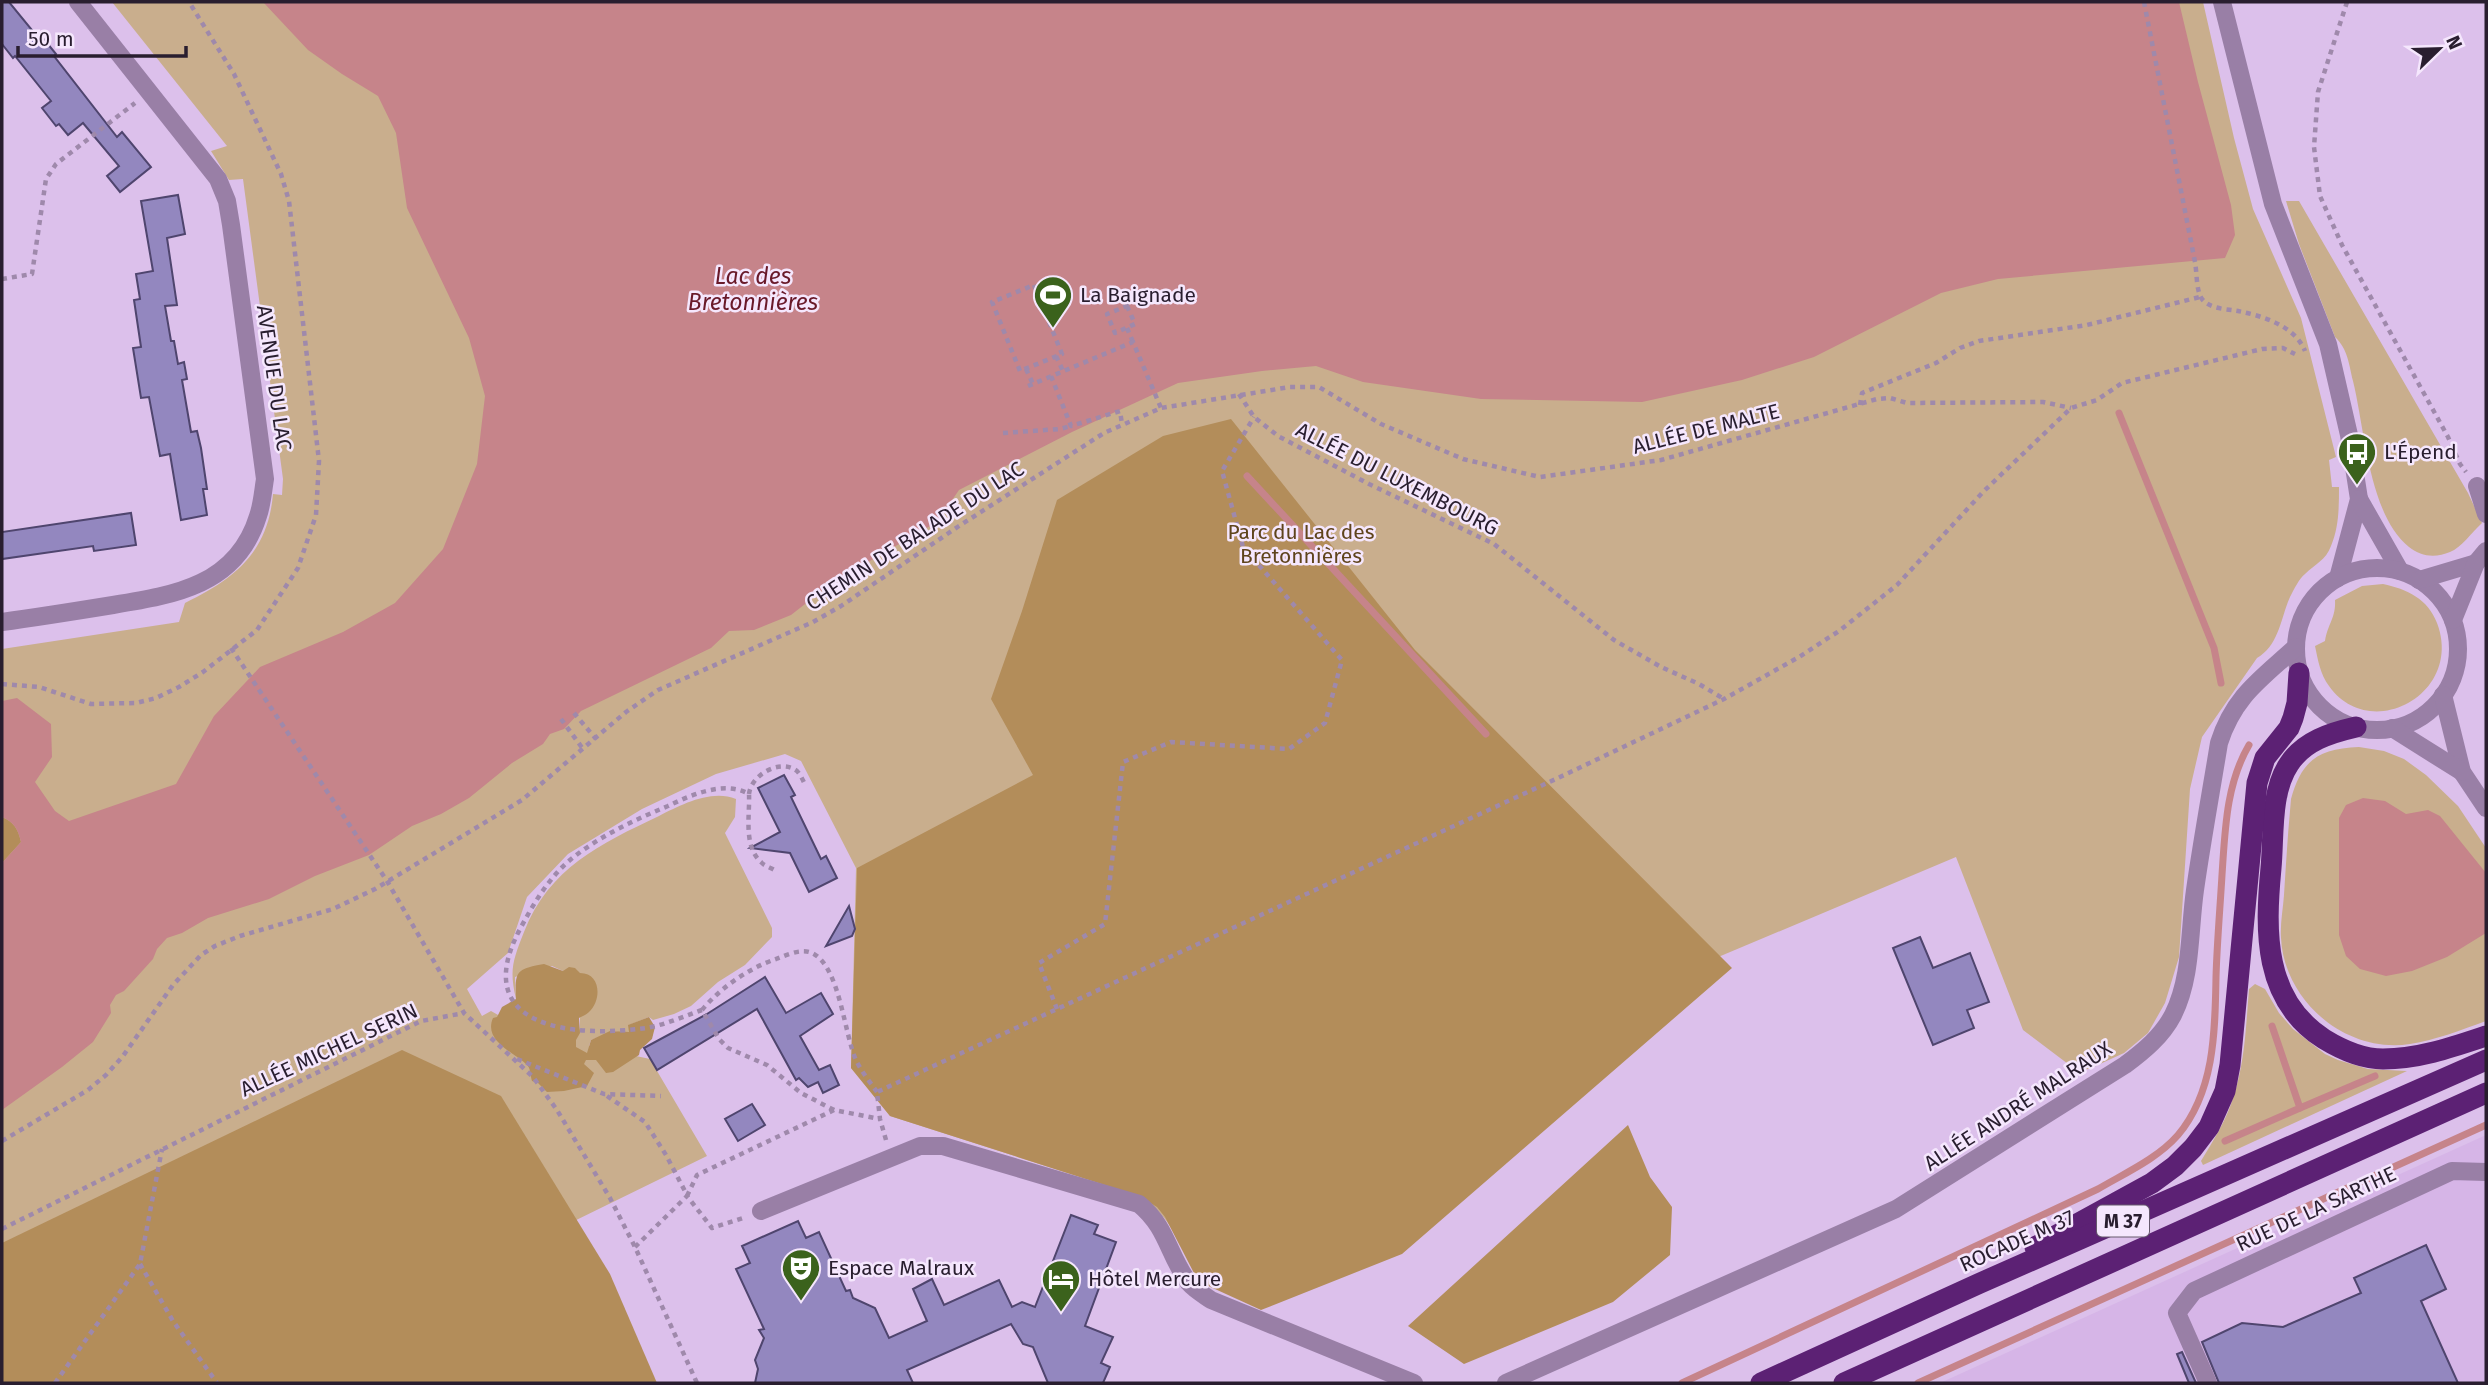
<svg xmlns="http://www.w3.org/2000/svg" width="2488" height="1385" viewBox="0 0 2488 1385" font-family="'Fira Sans',sans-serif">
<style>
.built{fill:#d6b5e7}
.green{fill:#c9ae8d}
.forest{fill:#b38d5a}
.water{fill:#c6848a}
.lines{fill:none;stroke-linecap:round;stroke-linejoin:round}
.stream{stroke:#c6848a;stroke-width:7}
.building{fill:#9387bf;stroke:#4f456e;stroke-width:2}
.path{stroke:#9f89ab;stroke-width:4.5;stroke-dasharray:5 5;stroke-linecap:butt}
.minor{stroke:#997fa6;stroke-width:18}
.highway{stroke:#5c2174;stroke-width:21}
.labels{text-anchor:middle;stroke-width:5;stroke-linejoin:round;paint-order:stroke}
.shield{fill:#f5e7fd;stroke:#665a6d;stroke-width:2}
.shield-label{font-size:19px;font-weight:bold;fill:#291e2f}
.poi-label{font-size:21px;fill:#291e2f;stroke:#f5e7fd;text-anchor:start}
.street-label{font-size:21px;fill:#291e2f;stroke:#f5e7fd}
.park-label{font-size:21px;fill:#5f441c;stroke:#f5e7fd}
.water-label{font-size:23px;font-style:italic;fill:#691929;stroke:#f5e7fd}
</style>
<rect width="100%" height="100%" fill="#dcc0eb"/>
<path class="built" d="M2486,1135V1383H1940Z"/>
<g class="green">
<path d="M112,2H2203L2234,138L2253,209L2301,318L2336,457L2329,460L2332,487H2339C2339,507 2339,527 2331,546C2326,560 2315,564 2305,574C2299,579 2294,589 2290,597C2281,617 2279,646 2257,658L2202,737L2190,789L2179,957L2165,1003L2148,1033L2124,1053L2089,1069L2076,1070L2023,1030L1956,857L1210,1171L1180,1245C1170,1223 1160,1209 1139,1196L890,1116L851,1068L856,868L801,761L785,754L716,774L642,809L568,854L527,897L508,953L467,989L482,1016L491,1011L530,1033L576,1039L580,1028V973L563,971L552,966L515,977L516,999C509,970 513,960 524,932C549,868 600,844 659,816C681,805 711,789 736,799L735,817L725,833L772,928V937L745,965L718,982L691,1006L674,1014L653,1020L649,1017L629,1025V1032L621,1033L615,1031L591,1040L589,1046L650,1059L707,1156L564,1226L2,1383V649L179,622L185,603C235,579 268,552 273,494L282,495L283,479L243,179L229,180L211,151L227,146Z"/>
<path d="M2286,201H2299L2468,493L2482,523C2472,532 2461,548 2450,552C2436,558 2421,557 2409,547C2369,515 2365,430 2353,381C2349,365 2348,349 2335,337L2299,244Z"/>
<path d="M2383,584C2407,589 2428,599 2437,623C2464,694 2370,744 2329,686C2320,674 2318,660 2315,646L2325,641C2328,623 2336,618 2335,600L2362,586Z"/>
<path d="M2359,747L2384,751L2404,759L2426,775L2458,806L2486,848V1021C2461,1030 2436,1040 2410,1044C2346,1054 2284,1001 2281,938C2280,924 2283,909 2284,895C2286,863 2288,831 2291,799C2302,759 2319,749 2359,747Z"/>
<path d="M2255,984L2265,989L2279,1013L2293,1029L2325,1054L2338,1060L2368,1069L2407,1071L2203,1165L2201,1161C2213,1141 2226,1121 2233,1098C2245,1063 2246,1025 2249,989Z"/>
</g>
<g class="forest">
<path d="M1231,419L1415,650L1732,968L1402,1254L1261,1310L1204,1284L1195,1275L1165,1217L1157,1207L1139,1196L890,1116L851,1068L857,868L1033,775L991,699L1022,611L1057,500L1163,436Z"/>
<path d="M2,817C14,822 18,829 21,842L2,863Z"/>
<path d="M544,964L563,971L569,967L575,968L580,973C601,973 602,1000 589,1012C586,1015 582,1016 579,1018L580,1033L576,1040V1047L587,1053L591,1040L610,1031L629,1032L628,1025L649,1017L655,1027L652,1039L640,1050L639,1055L613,1072L606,1073L596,1060H586L584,1064L594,1073L587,1086L564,1091L547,1092L538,1083L532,1081C530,1075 531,1069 527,1065C514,1052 483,1041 493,1018L497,1017L502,1007L516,999C515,972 515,969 544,964Z"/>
<path d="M402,1050L501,1096L610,1274L657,1383H2V1243Z"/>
<path d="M1628,1125L1650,1177L1672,1207L1670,1255L1613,1302L1464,1364L1408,1326Z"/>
</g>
<g class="water">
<path d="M263,2H2179L2198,82L2231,205L2235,235L2225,258L1998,279L1941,293L1814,357L1742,380L1642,402L1481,399L1363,382L1316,366L1262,371L1178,383L1072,432L959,490L937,522L832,583L791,615L754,630L729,631L711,648L581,711L564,729L550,734L543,744L512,763L469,798L441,814L412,826L369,855L315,876L269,899L208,918L182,933L167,938L157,949L153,959L124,991L116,995L110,1005L111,1013L93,1042L62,1067L2,1110V863L21,842C18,829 14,822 2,817V701L17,698L51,724L52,757L35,782L55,811L69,821L176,784L214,716L260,667L343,632L395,603L443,549L477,464L485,396L469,338L407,208L396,133L378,96L342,74L308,50Z"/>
<path d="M2363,798L2385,801L2406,814L2428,810L2440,816L2486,873V933L2447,957L2412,971L2386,976L2360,969L2346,956L2339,935V818L2346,805Z"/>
</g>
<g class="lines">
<g class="stream">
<path d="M2119,413L2214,648L2221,683"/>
<path d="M1247,476L1486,734"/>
<path d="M2300,1108L2375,1076"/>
<path d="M2225,1141L2300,1108L2272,1026"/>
<path d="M1682,1383L2098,1189C2125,1173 2157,1159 2178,1135C2215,1091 2215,1030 2216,977C2217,943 2220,909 2222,875C2225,831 2226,784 2249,745"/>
<path d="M1918,1383L2486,1125"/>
</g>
</g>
<g class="building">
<path d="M2,2H9L40,40L43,38L56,54L54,56L117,137L122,132L151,167L120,192L107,176L119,166L83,123L68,135L59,124L56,126L42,108L51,101L15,56L13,58L2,44Z"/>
<path d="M178,195L185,234L167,238L177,305L165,306L171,341H174L178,364L184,362L187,379L182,380L191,432L197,431L201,448L207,489H203L207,515L181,520L170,454L160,456L149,397L141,398L133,348L141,347L134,300L140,299L136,274L153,271L141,201Z"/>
<path d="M131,513L136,545L94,551L93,546L2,559V532Z"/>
<path d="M784,775L795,795L791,797L821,859L826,856L837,878L809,892L790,853L750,848L780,832L758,788Z"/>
<path d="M849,906L855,929L852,936L826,946Z"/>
<path d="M1920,937L1933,968L1970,953L1989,1002L1967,1010L1974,1028L1933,1045L1893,948Z"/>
<path d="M765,977L786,1013L821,993L833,1014L800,1036L819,1070L830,1065L839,1085L823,1093L818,1082L808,1087L799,1078L796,1080L757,1009L657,1070L644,1048L707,1014Z"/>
<path d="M752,1104L765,1125L738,1141L725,1119Z"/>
<path d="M1071,1215L1098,1225L1094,1234L1116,1242L1085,1326L1113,1337L1101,1363L1110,1367L1103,1383H1048L1033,1347L1023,1344L1011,1324L907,1370L913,1383H755L758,1369L755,1360L764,1338L759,1330L764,1329L736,1269L750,1263L742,1246L798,1221L806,1238L819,1232L846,1291L850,1290L853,1298L875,1308L889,1338L927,1321L913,1289L932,1279L944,1305L999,1280L1012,1307L1022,1302L1035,1307Z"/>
<path d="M2426,1245L2446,1289L2421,1301L2458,1383H2219L2202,1342L2242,1323L2283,1327L2361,1293L2354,1278Z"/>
<path d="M2182,1352L2196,1383H2189L2177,1354Z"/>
</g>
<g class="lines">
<g class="path">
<path d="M2144,2L2195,262C2197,272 2196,291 2202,299C2210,309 2226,309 2238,311C2263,316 2295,326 2305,351"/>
<path d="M2347,2L2318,92L2314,147L2320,196L2342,245L2448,437L2460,464L2466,472"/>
<path d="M2,279L32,274L46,179L56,164L135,103"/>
<path d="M1034,285L1062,354L1020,371L992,302Z"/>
<path d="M1127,306L1135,324L1115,333L1107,314Z"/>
<path d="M1127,328L1133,342"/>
<path d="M1056,356L1063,371"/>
<path d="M1026,369L1033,384"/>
<path d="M1051,376L1071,426L1120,411L1122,424"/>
<path d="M1028,386L1133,342L1161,408"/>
<path d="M1239,394L1254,417L1278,436L1369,484L1494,544L1614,640L1661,667L1699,684L1724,699"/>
<path d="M1860,405L1862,393L1936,363L1960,348L1979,341L2087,325L2200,297"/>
<path d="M1003,433L1060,429L1071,426"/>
<path d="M231,648L387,881L464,1013L533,1077L557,1110L610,1198L635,1247L697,1383"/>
<path d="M2,684L39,687L91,704L136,703L156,698L179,687L203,672L257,630L298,568L316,515L319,461L289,201L281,174L234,74L189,2"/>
<path d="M574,713L596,739"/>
<path d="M561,719L583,749"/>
<path d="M749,794C751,775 780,758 797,771C801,775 803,781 806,786"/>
<path d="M1057,1009L1039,963L1105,924L1123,762L1171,742L1289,749L1325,723L1342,660L1243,547L1222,471L1254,417"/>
<path d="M702,1010C684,1016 665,1025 646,1028C575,1038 467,1029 520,929C534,903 548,879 570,860C598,837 634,820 668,806C691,795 724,780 749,794C750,815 743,846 761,862C764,866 772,868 776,871"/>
<path d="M517,1059L604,1094L661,1096"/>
<path d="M607,1096L645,1122L666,1155L687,1195"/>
<path d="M834,1110L801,1093L767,1065L728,1048L719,1039L702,1010C720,988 749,968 776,959C787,955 801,948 812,953C840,966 844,1034 856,1060C861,1071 870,1082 877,1092"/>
<path d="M886,1140L880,1119L877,1092L1558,778L1724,699L1799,657L1839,631L1897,585L1984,491L2071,408L2097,400L2122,383L2262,349L2283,348L2295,354"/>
<path d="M2,1141L88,1090L106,1075L123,1056L173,985L201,955L215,946L240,936L333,909L375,889L522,800L626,712L658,690L813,622L841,606L959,526L1104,433L1161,408L1290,387H1319L1381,424L1463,459L1540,477L1661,460L1877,399L1890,398L1907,403L2043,402L2071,408"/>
<path d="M687,1196L697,1175L834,1110L880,1119"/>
<path d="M2,1229L421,1021L464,1013"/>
<path d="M635,1247L687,1196L712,1228L746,1217"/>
<path d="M140,1264L173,1321L217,1383"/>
<path d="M55,1383L140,1264L162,1149"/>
</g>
<g class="minor">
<path d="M2222,2L2273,204L2328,344L2349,435L2359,499L2338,578"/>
<path d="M2477,486L2486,514"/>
<path d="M2359,499L2400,571"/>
<circle cx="2377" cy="649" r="81"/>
<path d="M2419,580L2476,563"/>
<path d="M2453,620L2476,563L2486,551"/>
<path d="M2,622C39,617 76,611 113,605C175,595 237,585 258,516C262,505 263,491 265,479L231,225L227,201L218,179L78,2"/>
<path d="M2443,695L2462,772L2486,808"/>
<path d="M2392,728L2462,772"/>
<path d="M761,1211L920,1146H943L1139,1204C1168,1228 1168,1255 1189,1283C1195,1290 1204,1295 1211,1300L1414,1383"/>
<path d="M1506,1383L1896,1209L2125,1065C2144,1051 2162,1036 2173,1015C2192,977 2189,932 2195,890C2202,841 2211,792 2219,743C2234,696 2261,679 2296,647"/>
<path d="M2208,1383L2177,1313L2194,1291L2452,1171L2486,1172"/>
</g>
<g class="highway">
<path d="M2356,727C2330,733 2304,741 2289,764C2270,792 2274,836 2271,868C2265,931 2263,1000 2324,1039C2342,1050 2362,1059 2383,1059C2419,1059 2453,1047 2486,1036"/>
<path d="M2035,1247L2152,1183L2175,1166L2193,1148L2209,1127L2225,1091L2230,1065L2257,783L2265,758L2289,728L2293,718L2297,703L2299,673"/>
<path d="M1761,1383L1978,1284L2486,1060"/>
<path d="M1844,1383L2486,1093"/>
</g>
</g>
<defs>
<g id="stadium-pin" transform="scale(2.0125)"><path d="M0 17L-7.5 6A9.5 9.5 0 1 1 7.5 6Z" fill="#3b621c" stroke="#f5e7fd"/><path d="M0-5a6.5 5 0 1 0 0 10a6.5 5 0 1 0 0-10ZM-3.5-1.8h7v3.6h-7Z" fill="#fff"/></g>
<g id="bus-pin" transform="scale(2.0125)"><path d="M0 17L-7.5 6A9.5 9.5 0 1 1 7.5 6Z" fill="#3b621c" stroke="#f5e7fd"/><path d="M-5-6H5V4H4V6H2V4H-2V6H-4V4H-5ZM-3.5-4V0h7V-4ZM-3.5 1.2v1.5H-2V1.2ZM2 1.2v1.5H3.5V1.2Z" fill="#fff"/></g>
<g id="theatre-pin" transform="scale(2.0125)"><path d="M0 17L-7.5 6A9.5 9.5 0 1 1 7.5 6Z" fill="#3b621c" stroke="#f5e7fd"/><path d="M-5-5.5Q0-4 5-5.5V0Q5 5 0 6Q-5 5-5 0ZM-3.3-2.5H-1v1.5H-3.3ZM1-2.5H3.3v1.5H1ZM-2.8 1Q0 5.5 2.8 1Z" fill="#fff"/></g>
<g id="hotel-pin" transform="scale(2.0125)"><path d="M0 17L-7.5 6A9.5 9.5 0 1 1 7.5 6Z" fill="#3b621c" stroke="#f5e7fd"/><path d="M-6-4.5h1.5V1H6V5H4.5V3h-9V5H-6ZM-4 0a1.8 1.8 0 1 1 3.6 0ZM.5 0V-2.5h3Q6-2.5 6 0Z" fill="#fff"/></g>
</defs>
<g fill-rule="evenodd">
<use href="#stadium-pin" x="1053" y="295"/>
<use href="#bus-pin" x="2357" y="452"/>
<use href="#theatre-pin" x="801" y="1268"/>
<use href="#hotel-pin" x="1061" y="1279"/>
</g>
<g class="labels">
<rect class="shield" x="2097" y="1205.5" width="52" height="31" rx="5"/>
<g class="shield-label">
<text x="2123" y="1228">M 37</text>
</g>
<g class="poi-label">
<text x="1080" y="302">La Baignade</text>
<text x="2384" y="459">L'Épend</text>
<text x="828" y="1275">Espace Malraux</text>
<text x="1088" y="1286">Hôtel Mercure</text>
</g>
<g class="street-label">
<text transform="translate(274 378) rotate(82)" y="7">AVENUE DU LAC</text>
<text transform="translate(1706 429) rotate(-14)" y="7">ALLÉE DE MALTE</text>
<text transform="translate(1397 479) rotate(27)" y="7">ALLÉE DU LUXEMBOURG</text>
<text transform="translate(915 536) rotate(-33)" y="7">CHEMIN DE BALADE DU LAC</text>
<text transform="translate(329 1050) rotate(-25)" y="7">ALLÉE MICHEL SERIN</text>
<text transform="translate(2018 1106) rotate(-33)" y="7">ALLÉE ANDRÉ MALRAUX</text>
<text transform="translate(2316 1209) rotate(-25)" y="7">RUE DE LA SARTHE</text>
<text transform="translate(2017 1241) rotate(-24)" y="7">ROCADE M 37</text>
</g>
<g class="park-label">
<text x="1301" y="539">Parc du Lac des<tspan x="1301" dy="24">Bretonnières</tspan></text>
</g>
<g class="water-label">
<text x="753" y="284">Lac des<tspan x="753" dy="26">Bretonnières</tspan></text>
</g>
</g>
<rect width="2488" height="1385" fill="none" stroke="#291e2f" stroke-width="7"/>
<g transform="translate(2439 49) rotate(67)" stroke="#f5e7fd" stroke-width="5" paint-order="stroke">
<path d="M0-5L12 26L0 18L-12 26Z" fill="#291e2f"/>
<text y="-10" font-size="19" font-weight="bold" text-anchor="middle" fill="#291e2f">N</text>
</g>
<path d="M18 46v10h168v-10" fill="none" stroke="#291e2f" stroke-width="3.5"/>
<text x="28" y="46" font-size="21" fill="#291e2f" stroke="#f5e7fd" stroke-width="5" paint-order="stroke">50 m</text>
</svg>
